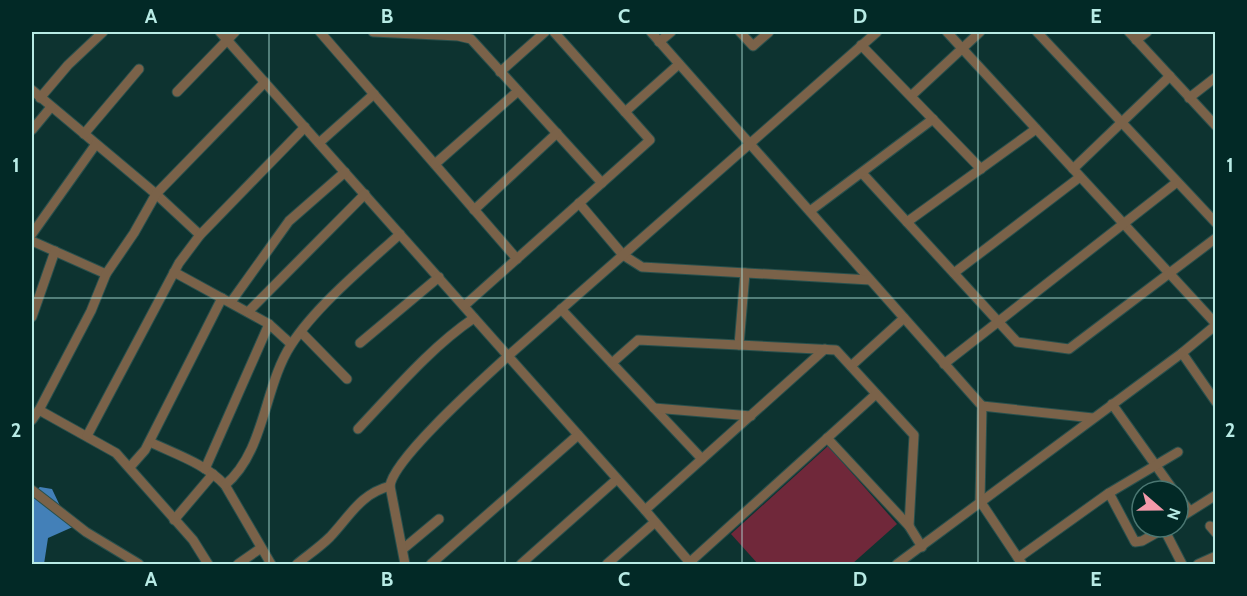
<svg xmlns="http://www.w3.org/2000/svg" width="1247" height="596" viewBox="0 0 1247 596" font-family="Cabin,sans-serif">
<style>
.green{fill:#70283a}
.water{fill:#4380b8}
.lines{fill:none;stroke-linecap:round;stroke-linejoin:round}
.minor-casing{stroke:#28504d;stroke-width:11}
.minor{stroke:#7a6249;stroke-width:9}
.grid{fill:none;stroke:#b8ebe5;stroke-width:1.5;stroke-opacity:0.55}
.neatline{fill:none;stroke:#b8ebe5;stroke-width:2}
.grid-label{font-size:20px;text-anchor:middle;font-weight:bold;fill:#b8ebe5}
</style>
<rect width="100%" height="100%" fill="#0d3330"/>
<path class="green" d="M828,446L897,524L852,564H758L731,534Z"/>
<path class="water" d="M40,487L52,489L61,508L75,526L48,538L44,564H32V493Z"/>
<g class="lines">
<g class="minor-casing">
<g id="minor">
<path d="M220,32L645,510L691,564"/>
<path d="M320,32L517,259"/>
<path d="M373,32L458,36L471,39L602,183"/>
<path d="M651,32L982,406L980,501L1022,564"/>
<path d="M740,32L753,46L769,32"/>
<path d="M947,32L1216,324"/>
<path d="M1037,32L1216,223"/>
<path d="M1129,32L1216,126"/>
<path d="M1136,40L1147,32"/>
<path d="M659,42L671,32"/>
<path d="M861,45L981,169"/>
<path d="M500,72L545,32"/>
<path d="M32,90L156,194L200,235"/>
<path d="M177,92L235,32"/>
<path d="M911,96L980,32"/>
<path d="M40,98L68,65L103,32"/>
<path d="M1189,98L1216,77"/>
<path d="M625,112L679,64"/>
<path d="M32,130L51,107"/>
<path d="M84,134L139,69"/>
<path d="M319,143L374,94"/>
<path d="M435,164L518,91"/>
<path d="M1073,169L1170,76"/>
<path d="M862,173L1017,342L1069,349L1216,238"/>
<path d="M579,203L623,255L642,267L870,280"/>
<path d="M474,210L557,133"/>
<path d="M810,211L933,119"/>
<path d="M907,222L1036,129"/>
<path d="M32,234L96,144"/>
<path d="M32,241L106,274"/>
<path d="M174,272L269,324L291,344"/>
<path d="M954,273L1080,177"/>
<path d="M231,302L289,221L345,172"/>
<path d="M464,306L650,140L554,32"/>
<path d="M561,309L702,459"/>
<path d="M248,312L365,194"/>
<path d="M32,317L55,251"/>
<path d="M301,332L347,379"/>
<path d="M360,343L439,277"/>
<path d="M739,345L745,273"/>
<path d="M1182,353L1216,402"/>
<path d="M612,363L638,340L836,350L914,435L909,526"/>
<path d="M944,364L1177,182"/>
<path d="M851,366L904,318"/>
<path d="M1112,404L1174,491"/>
<path d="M982,406L1093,418"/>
<path d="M654,408L751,416"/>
<path d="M39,410L116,453L193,540L208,564"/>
<path d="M32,420L39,410L91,311L106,274L134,233L156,194L265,82"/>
<path d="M358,429C394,391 431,347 474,318"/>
<path d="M87,436L179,263L200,235L305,127"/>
<path d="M827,438L909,526L922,547"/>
<path d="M150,442C175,454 206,464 225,485L271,564"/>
<path d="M130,467L145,450L222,298"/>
<path d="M205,469L269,324"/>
<path d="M225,485C265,452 264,386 291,345C316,306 366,265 400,234"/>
<path d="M32,490L86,532L139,564"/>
<path d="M1109,493L1135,542L1142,541L1167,527"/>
<path d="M1178,496L1189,510"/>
<path d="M645,510L825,349"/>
<path d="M1178,519L1216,495"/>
<path d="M174,520L213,474"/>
<path d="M1210,526L1216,533"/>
<path d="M1164,529L1182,564"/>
<path d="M403,549L439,519"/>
<path d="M1018,558L1109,493L1178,452"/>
<path d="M689,563L876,394"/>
<path d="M238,564L261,548"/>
<path d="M297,564C308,555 320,547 330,537C350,516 360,494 390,486"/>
<path d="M405,564L390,486C393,459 484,378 508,356L877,32"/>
<path d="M431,564L578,435"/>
<path d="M521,564L617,479"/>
<path d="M607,564L655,522"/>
<path d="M897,564L1182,353L1216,325"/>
<path d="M1198,564L1216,556"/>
</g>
</g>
<use href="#minor" class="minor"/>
</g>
<path class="grid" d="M269,32V564M505,32V564M742,32V564M978,32V564M32,298H1216"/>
<rect width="1247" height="596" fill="none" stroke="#022926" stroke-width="66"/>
<g transform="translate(1160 509) rotate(110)"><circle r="28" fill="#022926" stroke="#4b7772" stroke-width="1.5"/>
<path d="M0-4.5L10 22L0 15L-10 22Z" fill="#f39aaa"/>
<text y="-9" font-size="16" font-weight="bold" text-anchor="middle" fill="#b8ebe5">N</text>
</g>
<rect x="33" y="33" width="1181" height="530" class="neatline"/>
<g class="grid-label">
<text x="151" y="23">A</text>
<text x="387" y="23">B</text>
<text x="624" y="23">C</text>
<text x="860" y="23">D</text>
<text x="1096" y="23">E</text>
<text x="16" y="172">1</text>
<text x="1230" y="172">1</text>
<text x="16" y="437">2</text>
<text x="1230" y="437">2</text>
<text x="151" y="586">A</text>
<text x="387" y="586">B</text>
<text x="624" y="586">C</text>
<text x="860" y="586">D</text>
<text x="1096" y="586">E</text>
</g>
</svg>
